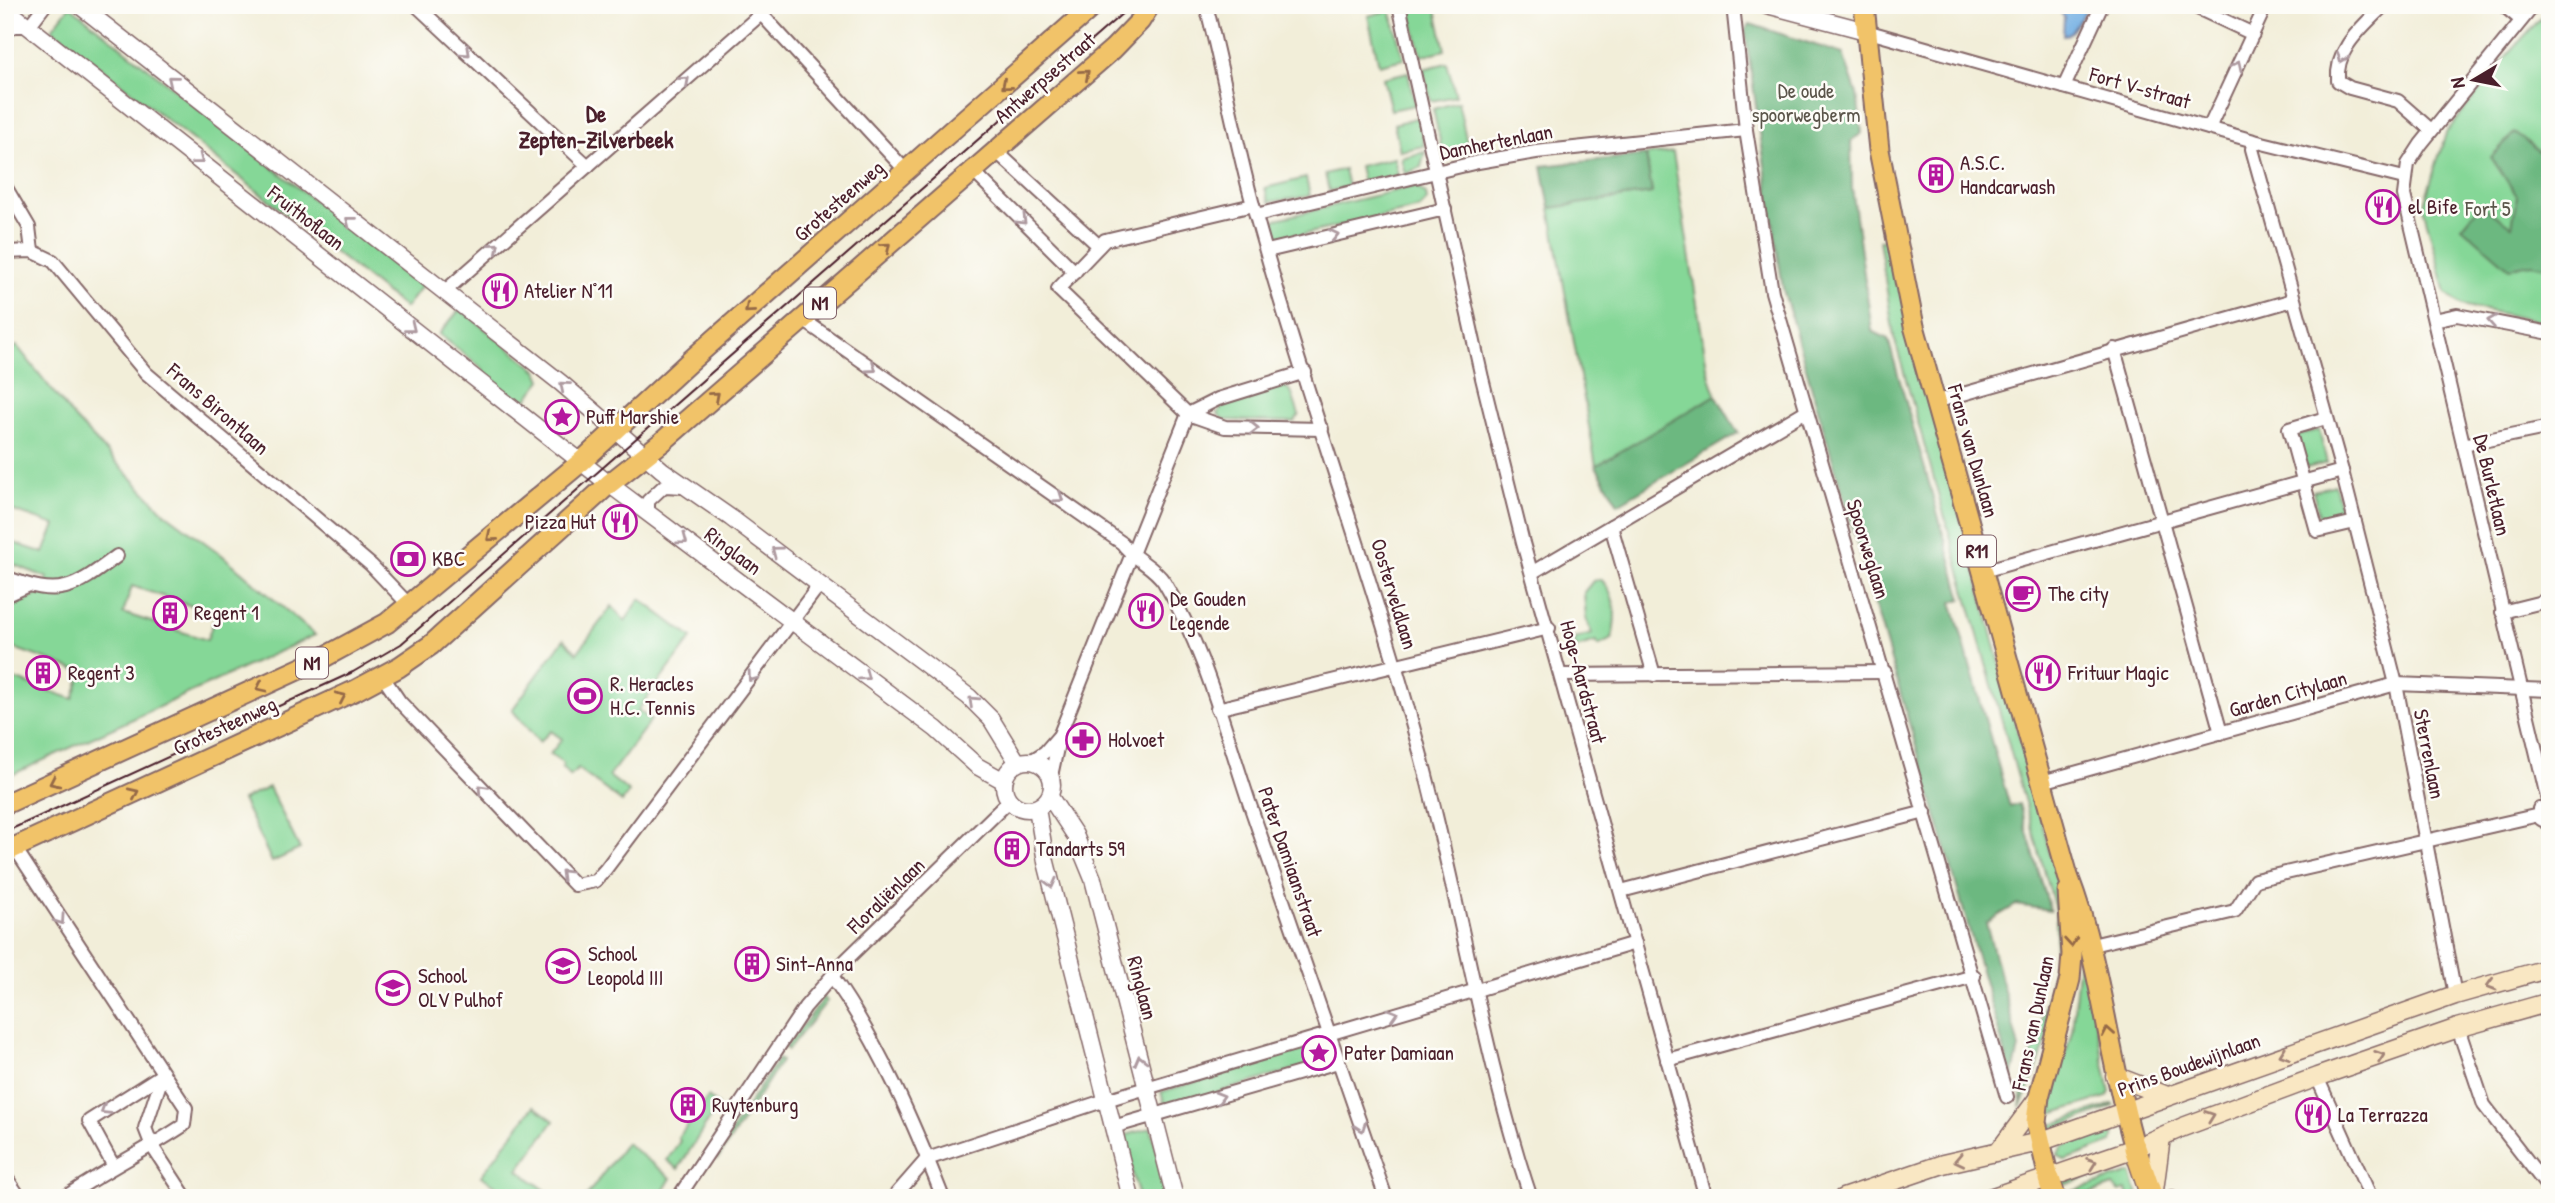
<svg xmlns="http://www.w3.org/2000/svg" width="2555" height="1203" viewBox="0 0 2555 1203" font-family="'Patrick Hand',sans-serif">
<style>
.green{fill:#85d797;stroke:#687b61;stroke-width:2;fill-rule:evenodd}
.forest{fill:#6cb880;stroke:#5b6c56;stroke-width:2}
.water{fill:#71aee3;stroke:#5e6687;stroke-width:2}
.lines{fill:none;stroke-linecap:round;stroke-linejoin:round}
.minor-casing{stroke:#856768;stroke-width:16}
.tertiary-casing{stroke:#856768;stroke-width:19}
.secondary-casing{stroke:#856768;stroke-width:21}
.primary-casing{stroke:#856768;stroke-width:23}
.trunk-casing{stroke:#856768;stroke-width:24}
.minor{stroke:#fff;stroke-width:12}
.tertiary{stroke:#fff;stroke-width:16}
.secondary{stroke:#f9e7c3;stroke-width:18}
.primary{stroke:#f1c369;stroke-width:19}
.trunk{stroke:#f1c369;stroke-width:21}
.tram{stroke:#4a1f2b;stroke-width:2}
.oneway{stroke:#ae9aa0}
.oneway2{stroke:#956947}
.oneway3{stroke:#a28377}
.labels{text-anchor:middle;stroke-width:5;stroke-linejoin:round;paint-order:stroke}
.shield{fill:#fdfcf7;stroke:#806168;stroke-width:2}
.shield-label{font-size:19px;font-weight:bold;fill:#4a1f2b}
.street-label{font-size:21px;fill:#4a1f2b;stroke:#fdfcf7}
.park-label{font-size:21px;fill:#5c564b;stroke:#fdfcf7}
.poi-label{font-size:21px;fill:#4a1f2b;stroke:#fdfcf7;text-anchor:start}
.neighbourhood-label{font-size:23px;font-weight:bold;fill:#4a1f2b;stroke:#fdfcf7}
</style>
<rect width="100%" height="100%" fill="#fdfcf7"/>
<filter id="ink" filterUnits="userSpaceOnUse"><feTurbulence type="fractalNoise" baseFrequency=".0143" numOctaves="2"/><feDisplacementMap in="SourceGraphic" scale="14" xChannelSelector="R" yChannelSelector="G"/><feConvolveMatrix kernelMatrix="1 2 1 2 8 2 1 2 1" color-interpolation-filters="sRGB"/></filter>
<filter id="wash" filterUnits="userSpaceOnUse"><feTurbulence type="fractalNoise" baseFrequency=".00686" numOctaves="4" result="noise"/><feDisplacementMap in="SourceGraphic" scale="28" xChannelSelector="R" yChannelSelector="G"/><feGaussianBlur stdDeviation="1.57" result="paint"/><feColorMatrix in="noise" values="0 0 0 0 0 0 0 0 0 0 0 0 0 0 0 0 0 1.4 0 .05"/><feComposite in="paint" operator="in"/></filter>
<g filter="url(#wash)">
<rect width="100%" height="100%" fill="#f2eed9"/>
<g class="green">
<path d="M1409,5H1435L1445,50L1421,56Z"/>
<path d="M70,6L399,268L425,282L405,308L52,29Z"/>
<path d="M2550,8V324L2462,305L2446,293L2423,207L2446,133L2508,54Z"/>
<path d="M1390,10L1404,59L1379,65L1368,16Z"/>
<path d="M1447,63L1456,96L1431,101L1423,69Z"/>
<path d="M1408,72L1415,105L1391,110L1383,78Z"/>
<path d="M1458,102L1469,152L1448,156L1442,150L1433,109Z"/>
<path d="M1419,117L1424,146L1400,151L1394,124Z"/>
<path d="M1425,152L1421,167L1405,174L1401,158Z"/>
<path d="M1673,152L1707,367L1716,395L1596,466L1550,208L1652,193L1646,155Z"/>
<path d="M1394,158L1398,175L1363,184L1359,166Z"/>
<path d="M1344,169L1348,187L1329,191L1325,174Z"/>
<path d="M1306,178L1310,196L1269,202L1265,188Z"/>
<path d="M1415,186L1426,194L1427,201L1420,208L1278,240L1273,222L1277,219Z"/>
<path d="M1888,239L2057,880C2060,901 2064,923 2064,945C2065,994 2041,1064 2020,1107C2031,1039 2063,979 2055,909L1894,337L1879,240Z"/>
<path d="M460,309L538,371L542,380L523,404L483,376V369L439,334Z"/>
<path d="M17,346L75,419L165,513L222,555L315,635L5,778V676L73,699L82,672L5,645V609L37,595L48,578L5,561V540L44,553L55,525L5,508V352ZM132,586L216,614L207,640L123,613Z"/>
<path d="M1284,386L1291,391L1299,415L1294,422L1225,420L1218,414L1222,406Z"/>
<path d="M2319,430L2327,463L2306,468L2297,435Z"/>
<path d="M2335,485L2343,519L2321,524L2313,491Z"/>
<path d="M1601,579C1617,597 1617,616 1612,639L1598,646L1596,642L1576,648L1574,639L1592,634L1586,619L1584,592L1593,581Z"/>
<path d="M640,599L692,638L638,710L651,720L609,776L629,792L622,802L578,769L570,776L562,767L564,764L550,754L562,739L551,731L539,742L512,710L564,639L577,653L612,606L625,621Z"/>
<path d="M269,787L300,849L272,862L242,800Z"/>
<path d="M2080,948L2110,1092L2107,1097L2048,1115L2072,1031Z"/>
<path d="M822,996L827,1001L788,1050L785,1048L821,1002Z"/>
<path d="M1318,1045L1326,1050L1323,1061L1166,1108L1161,1092Z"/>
<path d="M778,1059L781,1061L718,1159L715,1157Z"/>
<path d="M708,1097L718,1105L678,1169L667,1160L680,1141L678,1138Z"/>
<path d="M2113,1104L2114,1106L2054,1129L2047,1126Z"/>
<path d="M534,1106L554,1121L518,1170L556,1198H516L481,1176Z"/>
<path d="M1151,1128L1169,1198H1139L1123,1136Z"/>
<path d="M2106,1131L2114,1134L2112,1143L2066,1160L2057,1155L2063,1146Z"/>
<path d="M626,1143L671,1178L659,1198H585Z"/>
<path d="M2122,1161L2127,1163L2059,1187L2061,1181Z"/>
<path d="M2131,1173L2139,1198H2128L2126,1190L2119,1192L2113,1186L2078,1198H2062L2061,1195Z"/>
</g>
<g class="forest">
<path d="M1750,24L1843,54L1857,94L1862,133L1851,141L1852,188L1872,331L1888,339L1962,599L1952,602L2010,807L2019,804L2050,910L2016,905L1986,923L2019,1048L2012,1077L1783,289L1745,31Z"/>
<path d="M2514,133L2550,159V268L2532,264L2509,268L2462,227L2480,205L2512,226L2517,196L2491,157Z"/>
<path d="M1646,155L1652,193L1550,208L1542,166Z"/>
<path d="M1716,395L1738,433L1618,504L1596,466Z"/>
</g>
<path class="water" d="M2065,5H2090L2070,34L2063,35L2064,17L2061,13Z"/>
</g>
<g filter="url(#ink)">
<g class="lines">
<g class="minor-casing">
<g id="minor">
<path d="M416,5L588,166"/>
<path d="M753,5L907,172"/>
<path d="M1206,5C1223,71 1235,139 1253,205C1303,389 1370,568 1420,752C1460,900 1482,1052 1531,1198"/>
<path d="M1399,5L1482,378L1523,543L1706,1198"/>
<path d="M1733,5L1746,130L1772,292L2007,1097"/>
<path d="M2191,5L2253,34"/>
<path d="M2384,5C2363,27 2335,48 2338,81L2350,88L2398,101L2431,130"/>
<path d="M2503,5L2521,20"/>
<path d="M2534,5L2421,144L2408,164L2404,195L2548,801"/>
<path d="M1866,31L2254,141L2404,178"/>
<path d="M5,32L14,26H29L45,5"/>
<path d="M2064,87L2102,5"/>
<path d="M2209,128L2266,5"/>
<path d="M2254,141L2252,149L2342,471L2396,684L2455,995"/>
<path d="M996,151L1099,246"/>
<path d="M974,172L1075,272"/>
<path d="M5,186L29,227L32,251"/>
<path d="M1253,205L1105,240L1058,289L1188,414L1225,427L1322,429"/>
<path d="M1256,215L1478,162L1536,152L1746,130"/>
<path d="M1267,251L1445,209"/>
<path d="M5,252L32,251L53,261L146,373L371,565L409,605"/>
<path d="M444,292L761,14"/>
<path d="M802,319L1122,543C1134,560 1153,565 1164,582C1205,649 1225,731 1250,805C1295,936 1340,1067 1386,1198"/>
<path d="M2434,320L2457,315L2550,333"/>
<path d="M2114,349L2221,733"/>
<path d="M1935,402L2293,300"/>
<path d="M1188,414L1218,399L1305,372"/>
<path d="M2326,418L2289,429L2317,531L2355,522"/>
<path d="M2463,445L2550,427"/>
<path d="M648,513V501L664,486L684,487"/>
<path d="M1611,526L1654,675"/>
<path d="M1983,571L2342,471"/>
<path d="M1533,572L1806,411"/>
<path d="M5,577C61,598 72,590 117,556"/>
<path d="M5,596L27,586"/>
<path d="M2502,612L2550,600"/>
<path d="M1561,675L1885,672"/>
<path d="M383,677L400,702L575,885L595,881L605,870L820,584"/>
<path d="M1217,709L1549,628"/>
<path d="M1031,761L1045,752L1058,737"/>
<path d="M1051,776L1060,734L1188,414"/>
<path d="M2042,782L2396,684L2550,690"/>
<path d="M2539,809L2541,819L2550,824"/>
<path d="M15,848L186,1108L184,1125C145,1151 103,1171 64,1198"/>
<path d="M1621,891L1925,812"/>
<path d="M2092,945L2235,911L2255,880L2539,815"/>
<path d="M832,976C879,1043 913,1121 943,1198"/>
<path d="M2458,1028L2484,1105L2550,1190"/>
<path d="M1667,1060L1974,976"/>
<path d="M163,1074L145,1128L152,1146L186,1198"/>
<path d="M2317,1077L2371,1198"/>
<path d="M1113,1127L1338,1062"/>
<path d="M113,1165L89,1121L163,1074"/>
<path d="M5,1176L20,1198"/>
<path d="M2172,1197V1198"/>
<path d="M678,1198L805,1007L846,960L1009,801"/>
<path d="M893,1198L927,1159L1106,1100L1635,943"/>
</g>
</g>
<g class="tertiary-casing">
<g id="tertiary">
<path d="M79,5L561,383L662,470L731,518L969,697L991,719L1018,763"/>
<path d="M1767,5L1866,31"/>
<path d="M5,8L609,484L936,729L977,766L1004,781"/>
<circle cx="1028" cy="785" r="24"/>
<path d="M1050,797L1075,835L1093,879L1175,1198"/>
<path d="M1037,808L1046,862L1131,1198"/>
</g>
</g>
<g class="secondary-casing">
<g id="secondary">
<path d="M2115,1076L2167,1096"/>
<path d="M1999,1151L2039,1097"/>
<path d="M1843,1198L1943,1164L2039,1142L2455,995L2550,968"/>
<path d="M1990,1198L2135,1148L2183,1127L2317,1077L2458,1028L2550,1002"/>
<path d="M2153,1198L2161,1137"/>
</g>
</g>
<g class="primary-casing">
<g id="primary">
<path d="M1864,5L1879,150L1914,326L2068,876C2102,964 2108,1058 2135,1148"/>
<path d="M5,804L319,660L387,623L581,462L688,363L1094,5"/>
<path d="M5,852L356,690L399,667L431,645L609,484L662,442L1113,49L1140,21L1150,5"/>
<path d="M2049,1179L2036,1122L2039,1097L2070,979L2072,954L2068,891"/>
</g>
</g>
<g class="trunk-casing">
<g id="trunk">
<path d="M2135,1148L2152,1198"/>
<path d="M2049,1179L2055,1198"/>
</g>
</g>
<use href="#minor" class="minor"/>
<use href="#tertiary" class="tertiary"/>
<use href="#secondary" class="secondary"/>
<use href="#primary" class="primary"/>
<use href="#trunk" class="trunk"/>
<path class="tram" d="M5,832L353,672L401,644L1132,5"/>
</g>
<defs><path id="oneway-chevron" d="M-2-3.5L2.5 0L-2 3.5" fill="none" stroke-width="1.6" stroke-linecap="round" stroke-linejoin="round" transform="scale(1.75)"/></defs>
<g class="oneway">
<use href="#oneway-chevron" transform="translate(466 52) rotate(43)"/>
<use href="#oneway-chevron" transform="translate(2342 58) rotate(112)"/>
<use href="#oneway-chevron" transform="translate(2237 66) rotate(-64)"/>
<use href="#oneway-chevron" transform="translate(172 80) rotate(-141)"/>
<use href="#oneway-chevron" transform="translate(685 81) rotate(-41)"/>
<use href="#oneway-chevron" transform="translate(199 160) rotate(38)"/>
<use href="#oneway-chevron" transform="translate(1022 220) rotate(45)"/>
<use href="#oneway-chevron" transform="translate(350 221) rotate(-142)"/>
<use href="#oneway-chevron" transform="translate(1334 235) rotate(-13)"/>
<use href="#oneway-chevron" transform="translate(495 247) rotate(-41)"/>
<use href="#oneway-chevron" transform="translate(2492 321) rotate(-170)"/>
<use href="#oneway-chevron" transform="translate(411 328) rotate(39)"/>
<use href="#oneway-chevron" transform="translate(872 368) rotate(35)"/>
<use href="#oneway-chevron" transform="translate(564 386) rotate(-140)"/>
<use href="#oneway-chevron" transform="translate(1254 428) rotate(1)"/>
<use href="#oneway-chevron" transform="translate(1059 498) rotate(35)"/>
<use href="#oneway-chevron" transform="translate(683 540) rotate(37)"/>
<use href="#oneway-chevron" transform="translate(776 551) rotate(-143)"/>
<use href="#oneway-chevron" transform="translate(865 676) rotate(37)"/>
<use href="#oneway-chevron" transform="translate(752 677) rotate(126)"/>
<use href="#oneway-chevron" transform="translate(973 701) rotate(-137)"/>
<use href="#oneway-chevron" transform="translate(482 789) rotate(-133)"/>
<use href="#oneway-chevron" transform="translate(565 874) rotate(-135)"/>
<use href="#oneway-chevron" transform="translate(1051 883) rotate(76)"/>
<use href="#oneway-chevron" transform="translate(60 920) rotate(56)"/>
<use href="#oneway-chevron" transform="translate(1393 1014) rotate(-17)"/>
<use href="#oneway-chevron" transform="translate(1140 1060) rotate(-105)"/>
<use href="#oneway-chevron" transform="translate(1220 1097) rotate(-16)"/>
<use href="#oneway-chevron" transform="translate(105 1110) rotate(148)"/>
<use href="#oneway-chevron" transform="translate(1361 1127) rotate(70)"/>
</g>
<g class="oneway2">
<use href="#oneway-chevron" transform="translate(1085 74) rotate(-41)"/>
<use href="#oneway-chevron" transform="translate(1006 85) rotate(139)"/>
<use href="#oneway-chevron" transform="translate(886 247) rotate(-40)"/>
<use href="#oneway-chevron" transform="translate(749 309) rotate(139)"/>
<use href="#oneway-chevron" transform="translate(715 396) rotate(-41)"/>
<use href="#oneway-chevron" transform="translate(491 537) rotate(140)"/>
<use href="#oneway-chevron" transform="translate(261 687) rotate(155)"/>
<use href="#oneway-chevron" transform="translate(341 697) rotate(-25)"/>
<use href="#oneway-chevron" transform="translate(54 782) rotate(155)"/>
<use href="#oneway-chevron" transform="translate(134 793) rotate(-25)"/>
<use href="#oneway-chevron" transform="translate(2071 942) rotate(85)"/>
<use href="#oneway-chevron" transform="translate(2108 1032) rotate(-100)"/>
</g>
<g class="oneway3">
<use href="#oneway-chevron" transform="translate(2491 985) rotate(164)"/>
<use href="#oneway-chevron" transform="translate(2284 1054) rotate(160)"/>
<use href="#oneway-chevron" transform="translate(2380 1056) rotate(-19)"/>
<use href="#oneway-chevron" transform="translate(2210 1116) rotate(-20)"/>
<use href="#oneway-chevron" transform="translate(1959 1160) rotate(168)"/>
<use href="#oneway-chevron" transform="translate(2092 1163) rotate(-20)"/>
</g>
</g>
<defs>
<g id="building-ring" transform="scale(1.75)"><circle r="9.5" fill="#fdfcf7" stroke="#b5179e" stroke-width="1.5"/><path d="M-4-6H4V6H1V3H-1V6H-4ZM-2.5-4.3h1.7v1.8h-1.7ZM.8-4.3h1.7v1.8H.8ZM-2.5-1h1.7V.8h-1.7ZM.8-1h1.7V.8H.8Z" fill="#b5179e"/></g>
<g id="restaurant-ring" transform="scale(1.75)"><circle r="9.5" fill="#fdfcf7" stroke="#b5179e" stroke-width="1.5"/><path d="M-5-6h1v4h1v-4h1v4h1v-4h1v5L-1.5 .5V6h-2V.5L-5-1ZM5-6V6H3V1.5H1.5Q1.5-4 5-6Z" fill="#b5179e"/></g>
<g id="sight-ring" transform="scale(1.75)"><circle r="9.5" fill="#fdfcf7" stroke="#b5179e" stroke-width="1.5"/><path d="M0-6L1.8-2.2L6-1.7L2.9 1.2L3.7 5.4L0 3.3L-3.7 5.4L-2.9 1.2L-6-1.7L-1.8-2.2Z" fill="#b5179e"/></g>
<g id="bank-ring" transform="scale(1.75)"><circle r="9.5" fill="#fdfcf7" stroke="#b5179e" stroke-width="1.5"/><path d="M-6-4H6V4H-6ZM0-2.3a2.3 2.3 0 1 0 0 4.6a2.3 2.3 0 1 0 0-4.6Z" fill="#b5179e"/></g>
<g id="cafe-ring" transform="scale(1.75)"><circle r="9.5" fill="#fdfcf7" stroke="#b5179e" stroke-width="1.5"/><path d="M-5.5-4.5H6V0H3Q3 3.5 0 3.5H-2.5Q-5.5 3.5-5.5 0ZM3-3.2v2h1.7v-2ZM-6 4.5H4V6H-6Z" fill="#b5179e"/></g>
<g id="stadium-ring" transform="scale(1.75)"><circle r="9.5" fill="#fdfcf7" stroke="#b5179e" stroke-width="1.5"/><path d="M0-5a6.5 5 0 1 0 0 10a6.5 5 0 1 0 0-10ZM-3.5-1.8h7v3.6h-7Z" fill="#b5179e"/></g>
<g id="pharmacy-ring" transform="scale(1.75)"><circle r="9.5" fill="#fdfcf7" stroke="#b5179e" stroke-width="1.5"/><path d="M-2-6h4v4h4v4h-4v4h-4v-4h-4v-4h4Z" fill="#b5179e"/></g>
<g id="school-ring" transform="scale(1.75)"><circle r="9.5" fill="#fdfcf7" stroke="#b5179e" stroke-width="1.5"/><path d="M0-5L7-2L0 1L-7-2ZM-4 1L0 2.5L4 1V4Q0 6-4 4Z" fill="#b5179e"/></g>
</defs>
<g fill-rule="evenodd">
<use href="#building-ring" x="1936" y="175"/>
<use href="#restaurant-ring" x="2383" y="207"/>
<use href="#restaurant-ring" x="500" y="291"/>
<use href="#sight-ring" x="562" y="417"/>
<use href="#restaurant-ring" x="620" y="522"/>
<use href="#bank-ring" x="408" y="559"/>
<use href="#cafe-ring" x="2023" y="594"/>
<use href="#restaurant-ring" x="1146" y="611"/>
<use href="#building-ring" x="170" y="613"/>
<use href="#building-ring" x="43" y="673"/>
<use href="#restaurant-ring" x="2043" y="673"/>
<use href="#stadium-ring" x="585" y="696"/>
<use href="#pharmacy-ring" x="1083" y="740"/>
<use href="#building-ring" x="1012" y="849"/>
<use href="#building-ring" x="752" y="964"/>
<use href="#school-ring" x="563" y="966"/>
<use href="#school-ring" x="393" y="988"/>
<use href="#sight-ring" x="1319" y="1053"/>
<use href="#building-ring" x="688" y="1105"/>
<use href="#restaurant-ring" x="2313" y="1115"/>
</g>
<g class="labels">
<g class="shield">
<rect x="804" y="287.5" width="32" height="31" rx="5"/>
<rect x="1958" y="535.5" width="38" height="31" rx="5"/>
<rect x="296" y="647.5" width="32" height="31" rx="5"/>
</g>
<g class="shield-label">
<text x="820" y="310">N1</text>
<text x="1977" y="558">R11</text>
<text x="312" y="670">N1</text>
</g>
<g class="street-label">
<text transform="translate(1045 78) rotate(-41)" y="7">Antwerpsestraat</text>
<text transform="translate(2140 88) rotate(16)" y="7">Fort V-straat</text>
<text transform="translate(1496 142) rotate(-11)" y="7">Damhertenlaan</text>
<text transform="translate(839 201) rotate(-41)" y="7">Grotesteenweg</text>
<text transform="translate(306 218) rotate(38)" y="7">Fruithoflaan</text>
<text transform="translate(218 409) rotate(41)" y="7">Frans Birontlaan</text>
<text transform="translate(1973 451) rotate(74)" y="7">Frans van Dunlaan</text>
<text transform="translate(2492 485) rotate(77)" y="7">De Burletlaan</text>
<text transform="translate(1868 549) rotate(73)" y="7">Spoorweglaan</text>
<text transform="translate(733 551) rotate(37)" y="7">Ringlaan</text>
<text transform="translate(1394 594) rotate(73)" y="7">Oosterveldlaan</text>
<text transform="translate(1583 682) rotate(75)" y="7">Hoge-Aardstraat</text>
<text transform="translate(2288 694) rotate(-16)" y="7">Garden Citylaan</text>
<text transform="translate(225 726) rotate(-25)" y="7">Grotesteenweg</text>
<text transform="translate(2429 754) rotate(79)" y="7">Sterrenlaan</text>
<text transform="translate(1290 862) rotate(71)" y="7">Pater Damiaanstraat</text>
<text transform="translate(886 896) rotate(-44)" y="7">Floraliënlaan</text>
<text transform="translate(1142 988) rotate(75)" y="7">Ringlaan</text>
<text transform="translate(2033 1023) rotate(-78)" y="7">Frans van Dunlaan</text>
<text transform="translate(2189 1065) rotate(-20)" y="7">Prins Boudewijnlaan</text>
</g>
<g class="park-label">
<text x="1806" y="98">De oude<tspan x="1806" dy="24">spoorwegberm</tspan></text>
<text x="2488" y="216">Fort 5</text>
</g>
<g class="poi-label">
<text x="1960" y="170">A.S.C.<tspan x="1960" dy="24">Handcarwash</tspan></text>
<text x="2408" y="214">el Bife</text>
<text x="524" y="298">Atelier N°11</text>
<text x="586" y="424">Puff Marshie</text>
<text x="596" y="529" text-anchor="end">Pizza Hut</text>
<text x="432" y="566">KBC</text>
<text x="2048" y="601">The city</text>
<text x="1170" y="606">De Gouden<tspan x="1170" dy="24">Legende</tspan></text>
<text x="194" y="620">Regent 1</text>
<text x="68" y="680">Regent 3</text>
<text x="2068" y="680">Frituur Magic</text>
<text x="610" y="691">R. Heracles<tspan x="610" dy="24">H.C. Tennis</tspan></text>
<text x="1108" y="747">Holvoet</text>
<text x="1036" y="856">Tandarts 59</text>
<text x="588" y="961">School<tspan x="588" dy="24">Leopold III</tspan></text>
<text x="776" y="971">Sint-Anna</text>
<text x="418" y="983">School<tspan x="418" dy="24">OLV Pulhof</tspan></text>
<text x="1344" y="1060">Pater Damiaan</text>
<text x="712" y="1112">Ruytenburg</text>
<text x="2338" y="1122">La Terrazza</text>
</g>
<g class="neighbourhood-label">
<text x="596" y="122">De<tspan x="596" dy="26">Zepten-Zilverbeek</tspan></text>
</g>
</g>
<rect width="2555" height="1203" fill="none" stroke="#fdfcf7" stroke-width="28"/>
<g transform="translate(2474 80) rotate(260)" stroke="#fdfcf7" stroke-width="5" paint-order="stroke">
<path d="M0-5L12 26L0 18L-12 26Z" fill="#4a1f2b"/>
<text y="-10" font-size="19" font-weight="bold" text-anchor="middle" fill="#4a1f2b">N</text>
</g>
</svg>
